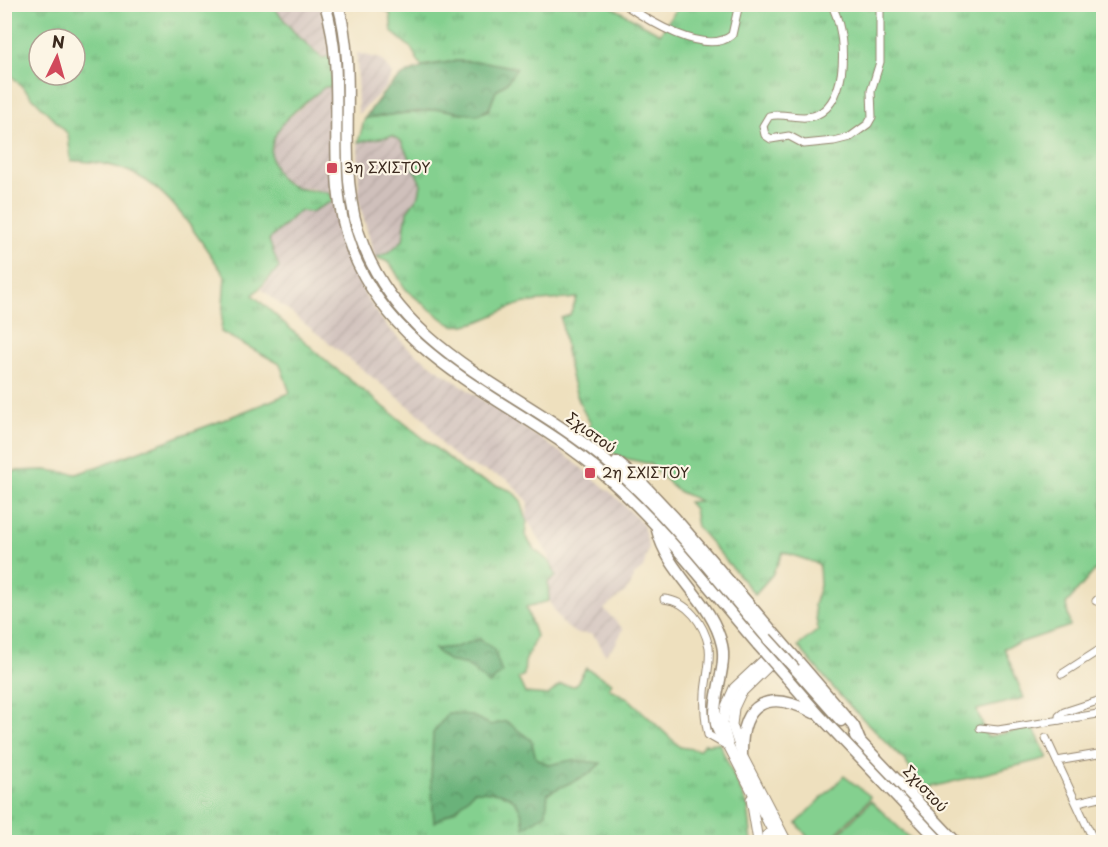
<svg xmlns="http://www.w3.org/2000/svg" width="1108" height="847" viewBox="0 0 1108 847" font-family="'Playpen Sans',sans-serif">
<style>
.industrial{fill:url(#industrial-furrows)}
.grass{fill:url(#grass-tufts);stroke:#607d56;stroke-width:1.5;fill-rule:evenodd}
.forest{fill:url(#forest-crowns);stroke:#536e4c;stroke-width:1.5}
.pitch{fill:#84d08f;stroke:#607d56;stroke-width:1.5}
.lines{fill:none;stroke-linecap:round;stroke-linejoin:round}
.minor-casing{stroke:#94856e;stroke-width:9}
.tertiary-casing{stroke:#94856e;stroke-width:10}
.secondary-casing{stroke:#94856e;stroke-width:11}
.primary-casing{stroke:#94856e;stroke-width:13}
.minor{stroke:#fff;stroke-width:7}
.tertiary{stroke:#fff;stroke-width:8}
.secondary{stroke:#fff;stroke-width:9}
.primary{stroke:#fff;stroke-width:10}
.primary-bridge-casing{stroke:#94856e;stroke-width:13;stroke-linecap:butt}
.primary-bridge{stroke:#fff;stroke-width:10}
.poi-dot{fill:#d1495b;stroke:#fcf5e5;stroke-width:2}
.labels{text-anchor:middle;stroke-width:4.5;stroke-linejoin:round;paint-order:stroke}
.poi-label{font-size:15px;fill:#3b2a1e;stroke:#fcf5e5;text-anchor:start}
.street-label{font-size:15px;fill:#3b2a1e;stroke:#fcf5e5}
</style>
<defs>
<pattern id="industrial-furrows" width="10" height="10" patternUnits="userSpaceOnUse" patternTransform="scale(1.5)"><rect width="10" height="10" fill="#cfc0bb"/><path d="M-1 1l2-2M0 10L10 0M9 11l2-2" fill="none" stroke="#b3a5a0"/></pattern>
<pattern id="grass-tufts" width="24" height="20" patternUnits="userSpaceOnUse" patternTransform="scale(1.5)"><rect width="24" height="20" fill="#84d08f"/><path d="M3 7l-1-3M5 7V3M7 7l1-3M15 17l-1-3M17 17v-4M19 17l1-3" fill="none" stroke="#6da974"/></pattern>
<pattern id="forest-crowns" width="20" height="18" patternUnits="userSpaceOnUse" patternTransform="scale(1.5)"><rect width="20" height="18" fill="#6bb27a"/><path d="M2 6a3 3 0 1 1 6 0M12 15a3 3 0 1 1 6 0" fill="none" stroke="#599163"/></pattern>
</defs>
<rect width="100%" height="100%" fill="#fcf5e5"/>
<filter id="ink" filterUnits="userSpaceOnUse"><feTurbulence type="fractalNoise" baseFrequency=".0167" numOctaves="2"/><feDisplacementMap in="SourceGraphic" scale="12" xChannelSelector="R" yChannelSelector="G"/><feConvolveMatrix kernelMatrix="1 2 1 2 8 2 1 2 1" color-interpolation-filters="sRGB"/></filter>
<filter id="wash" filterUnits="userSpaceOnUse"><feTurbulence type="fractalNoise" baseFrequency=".008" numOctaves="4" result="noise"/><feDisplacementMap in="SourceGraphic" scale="24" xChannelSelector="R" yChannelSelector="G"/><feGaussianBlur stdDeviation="1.35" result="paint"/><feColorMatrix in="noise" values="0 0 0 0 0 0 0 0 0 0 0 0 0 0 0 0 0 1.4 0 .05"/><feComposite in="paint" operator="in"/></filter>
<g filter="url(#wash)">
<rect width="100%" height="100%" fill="#eee0be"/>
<g class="industrial">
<path d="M272,5H321L331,56L322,58L294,32Z"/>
<path d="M357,53L381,59L392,74L386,87L358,114Z"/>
<path d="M325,87H332L333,173L331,194L314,189L295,187L277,176L271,157L274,138L282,124Z"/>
<path d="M392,136L401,141L421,184L419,195L407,211L404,240L389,252L375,258L359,202L358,142Z"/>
<path d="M333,201L339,230L350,260L365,295L385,324L407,347L441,372L572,460L616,497L643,525L649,547L643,568L633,576L631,585L625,592L604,609L623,629L615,645L605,654L597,639L591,634L575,633L562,623L549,601L548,582L555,577L549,556L527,519L528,501L507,479L463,463L443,446L424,418L261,289L279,268L268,240L299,211L311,212Z"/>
</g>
<g class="grass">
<path d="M5,5H272L294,32L322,58L331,56L332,87H325C303,105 262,129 273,164C277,175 282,182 294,187C305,191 319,190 331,194L333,201L311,212L299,211L269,240L279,268L253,295L330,364L471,476L512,491L521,501L527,521L525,535L533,548L551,563L556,577L548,582L549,601L526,607L536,636L525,662L524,675L518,678L525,693L548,695L560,685L575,686L586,668L612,683L608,688L628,698L680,747L699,750L704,744L719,743L748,807L752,842H5L4,475L15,471L45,470L77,474L218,422L290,393L280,364L221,332L225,276C181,214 157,160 71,161L68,134L5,69ZM39,39H75V75H39Z"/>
<path d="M377,5H609L660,34L679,5H1103V561L1066,604L1070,626L1004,648L1024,698L977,710L987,737L1033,727L1048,758L924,789L905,761L842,698L798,646L818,630L814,605L820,586L819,564L783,552L772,575L755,594L697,527L694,509L688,502L700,501L676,490L650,464L619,457L584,432L591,424C570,393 567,354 561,318L570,315L577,298C559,300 539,300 521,304C499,310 475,329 452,325C448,324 409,293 405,288C395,275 395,260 375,258L389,252L403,240L407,211L419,195L421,184L401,141L392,136L358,142L365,118L439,109L477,115L489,110L496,91L508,81L457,61L421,66L411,48L392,32L390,13Z"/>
</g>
<g class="forest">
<path d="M457,61L486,62L517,68L508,81L496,91L489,109L477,115L439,109L365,118C394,75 406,68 457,61Z"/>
<path d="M479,639L493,648L502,672L489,684L467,665L449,661L434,649L456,647Z"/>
<path d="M448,713L470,715L491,725L506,721L531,740L536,758L549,765L572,760L601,763L589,774L548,793L546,813L524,828C522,793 503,792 474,791L457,809L434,822L431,780L433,733Z"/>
</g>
<g class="pitch">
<path d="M844,776L870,796L869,800L828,842H811L797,823Z"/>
<path d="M871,801L914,842H831Z"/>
</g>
</g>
<g filter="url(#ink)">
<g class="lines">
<g class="minor-casing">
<g id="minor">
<path d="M624,4C647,20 706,57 732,35L739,4"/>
<path d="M831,4C847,31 850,101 816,115C801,121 784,112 769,116L763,126L765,135L771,139L789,136L804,144L834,141L850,137L868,124L872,117L871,91L880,62V4"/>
<path d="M664,599C688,601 704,624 709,647C711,662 706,678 705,693C704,707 705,721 708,735L729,747"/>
<path d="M1096,601L1104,594"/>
<path d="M1062,674L1104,647"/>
<path d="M1059,720V716L1064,712L1104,699"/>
<path d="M980,728L998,730L1104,713"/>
<path d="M1046,738L1094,841"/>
<path d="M1057,761L1104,753"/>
<path d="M1078,802L1104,796"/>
</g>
</g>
<g class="tertiary-casing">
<path id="tertiary" d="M764,842L766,835L771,832"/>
</g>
<g class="secondary-casing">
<g id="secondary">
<path d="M777,658L741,693L734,708L732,725L742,755L787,842"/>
<path d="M751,799L758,841"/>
<path d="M778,842L729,747L723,724L726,706L734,688L781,644"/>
</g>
</g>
<g class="primary-casing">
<g id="primary">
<path d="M325,4C350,85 321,172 352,251C399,367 515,398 603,474C661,524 708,587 758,645"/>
<path d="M338,4C361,83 332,170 364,247C408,357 520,389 605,460C666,512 715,577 767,638"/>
<path d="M617,462L643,484L675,518L854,726L860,741"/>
<path d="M657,530C668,575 712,600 722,645C729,674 700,719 726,741"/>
<path d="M795,669L841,721"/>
<path d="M787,678L820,716L940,842"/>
<path d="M855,736L956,842"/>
<path d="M742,755C741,701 769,689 814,713"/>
</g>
</g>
<use href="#minor" class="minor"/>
<use href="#tertiary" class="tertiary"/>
<use href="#secondary" class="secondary"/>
<use href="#primary" class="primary"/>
<g class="primary-bridge-casing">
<g id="primary-bridge">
<path d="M767,638L795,669"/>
<path d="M758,645L787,678"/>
</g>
</g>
<use href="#primary-bridge" class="primary-bridge"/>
</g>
</g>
<g class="poi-dot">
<rect x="326" y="162" width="12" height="12" rx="3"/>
<rect x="584" y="467" width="12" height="12" rx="3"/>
</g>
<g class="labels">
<g class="poi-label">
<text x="344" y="173">3η ΣΧΙΣΤΟΥ</text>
<text x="602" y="478">2η ΣΧΙΣΤΟΥ</text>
</g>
<g class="street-label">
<text transform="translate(591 433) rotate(36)" y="5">Σχιστού</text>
<text transform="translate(925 789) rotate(47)" y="5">Σχιστού</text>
</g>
</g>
<rect width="1108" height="847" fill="none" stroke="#fcf5e5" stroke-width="24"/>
<g transform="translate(57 57) rotate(5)"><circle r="28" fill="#fcf5e5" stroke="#afa495" stroke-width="1.5"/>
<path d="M0-4.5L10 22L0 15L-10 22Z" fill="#d1495b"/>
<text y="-9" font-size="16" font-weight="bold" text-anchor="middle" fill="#3b2a1e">N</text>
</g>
</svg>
